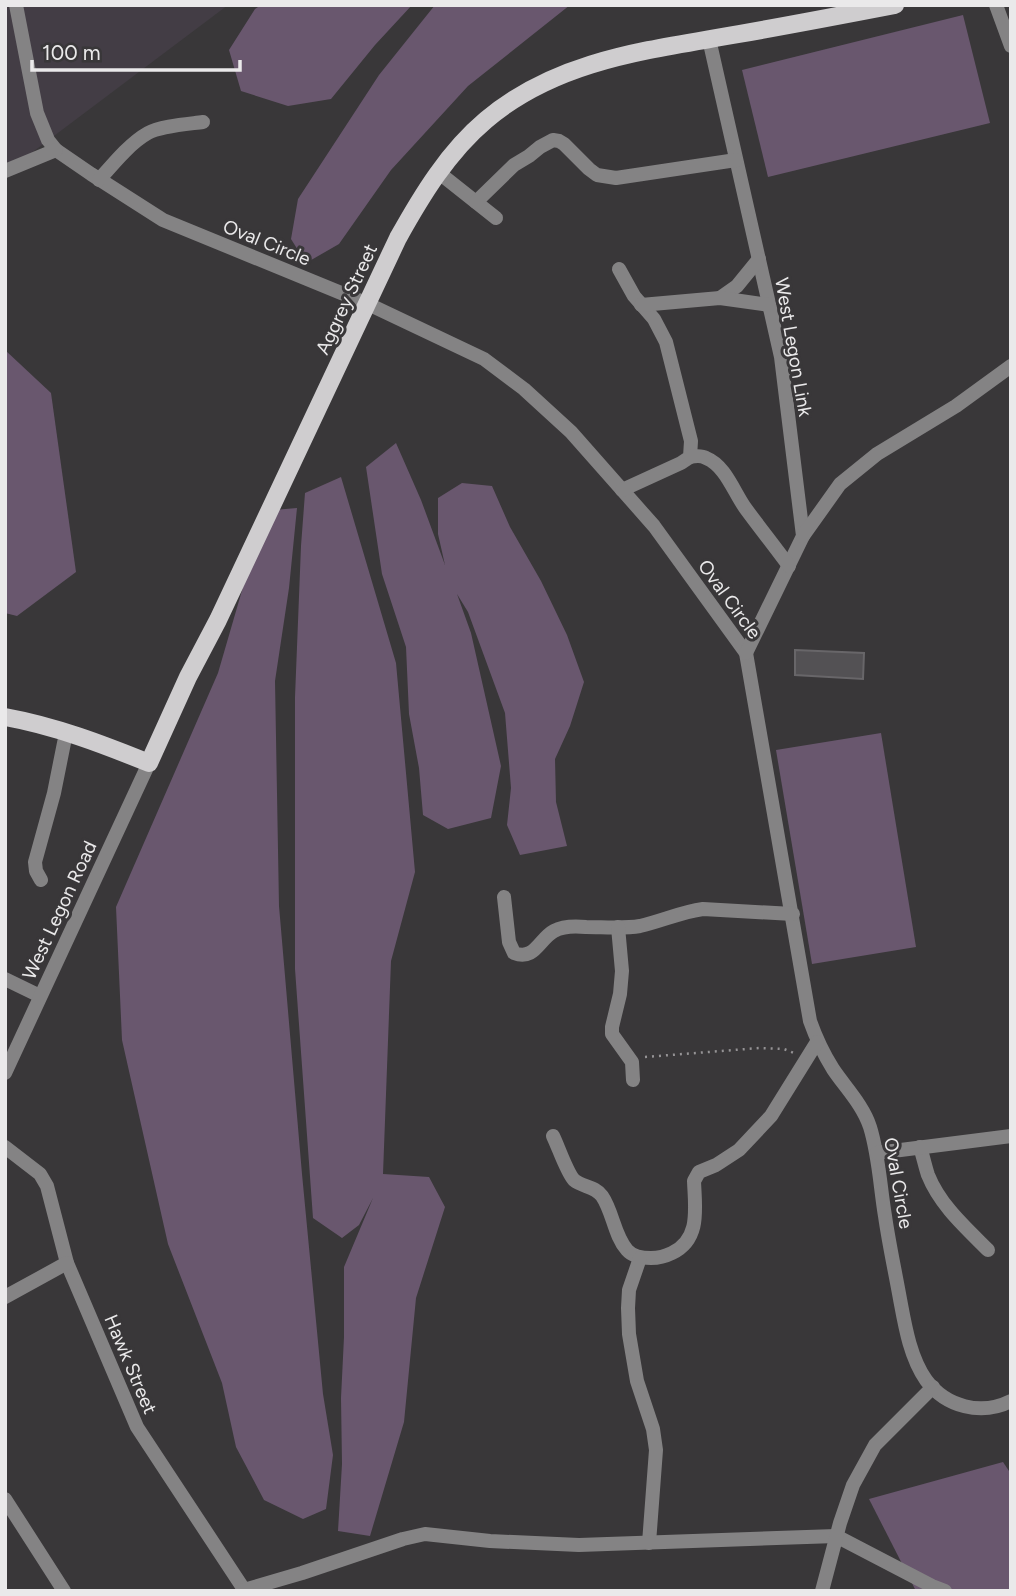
<svg xmlns="http://www.w3.org/2000/svg" width="1016" height="1596" viewBox="0 0 1016 1596" font-family="Figtree,sans-serif">
<style>
.built{fill:#433d45}
.green{fill:#69576e}
.building{fill:#535154;stroke:#686669;stroke-width:2}
.lines{fill:none;stroke-linecap:round;stroke-linejoin:round}
.path{stroke:#959395;stroke-width:2.5;stroke-dasharray:2 5;stroke-linecap:butt}
.minor{stroke:#848384;stroke-width:14}
.major{stroke:#cfcdcf;stroke-width:18}
.labels{text-anchor:middle;stroke-width:6;stroke-linejoin:round;paint-order:stroke}
.street-label{font-size:19px;fill:#eae9ea;stroke:#393739}
</style>
<rect width="100%" height="100%" fill="#393739"/>
<path class="built" d="M5,5H228L18,163L5,164Z"/>
<g class="green">
<path d="M261,5H412L375,45L331,99L288,106L241,91L229,50L255,9Z"/>
<path d="M435,5H570L468,86L391,170L339,244L306,263L291,239L298,199L379,75Z"/>
<path d="M963,15L990,123L768,177L742,70Z"/>
<path d="M5,350L51,393L76,572L17,616L5,613Z"/>
<path d="M396,443L421,500L445,565L438,534V498L462,483L492,486L510,527L541,581L567,635L584,682L570,726L555,759L556,802L567,846L520,855L507,825L511,788L505,713L468,612L457,594L471,633L501,766L491,818L448,829L423,815L419,768L409,714L406,647L382,574L366,467Z"/>
<path d="M341,477L396,663L415,872L391,961L383,1174L429,1177L445,1207L416,1298L404,1422L370,1536L338,1531L342,1464L341,1398L344,1337V1267L373,1198L359,1225L342,1238L313,1218L295,969V697L301,546L305,493Z"/>
<path d="M297,508L289,588L275,681L279,906L302,1174L323,1394L333,1455L326,1509L303,1519L264,1500L236,1447L222,1383L168,1244L122,1040L116,907L218,673L243,587L274,510Z"/>
<path d="M881,733L916,947L812,964L776,750Z"/>
<path d="M1003,1462L1011,1474V1591H916L869,1499Z"/>
</g>
<path class="building" d="M795,650L864,653L863,679L795,675Z"/>
<g class="lines">
<path class="path" d="M645,1057L759,1048L784,1049L794,1053"/>
<g class="minor">
<path d="M16,5L37,113L48,140L56,150L91,174L163,220L368,304L484,359L524,389L571,432L654,526L746,653L810,1021C816,1038 823,1053 833,1069C845,1087 863,1105 870,1127C879,1156 880,1186 885,1216C889,1244 895,1271 900,1299C905,1326 910,1357 926,1380C946,1407 981,1416 1011,1401"/>
<path d="M996,5L1011,46"/>
<path d="M709,39L781,357L803,536L746,653"/>
<path d="M5,171L56,150"/>
<path d="M438,172L496,218"/>
<path d="M99,180C113,164 130,143 148,133C160,126 188,124 203,122"/>
<path d="M476,202L514,165L529,156L540,147L553,140L559,141L564,144L589,169L597,175L616,178L736,160"/>
<path d="M619,269L634,296L654,319L666,342L691,441L690,457L681,463L622,490"/>
<path d="M720,298L737,286L759,259"/>
<path d="M641,305L720,298L769,305"/>
<path d="M690,457C695,456 701,455 706,458C726,466 734,493 746,509C760,528 775,547 789,566"/>
<path d="M803,536L840,484L877,454L956,406L1011,366"/>
<path d="M41,880L36,871L35,862L54,793L66,733"/>
<path d="M504,897L509,942L514,953C535,961 539,939 554,931C563,926 576,926 586,927C603,927 623,929 640,926C662,921 681,912 703,909L793,914"/>
<path d="M618,927L622,971L620,994L612,1027V1034L632,1062L633,1080"/>
<path d="M5,979L40,996"/>
<path d="M5,1073L149,763"/>
<path d="M553,1136C558,1146 567,1173 574,1180C582,1187 595,1186 602,1196C613,1212 614,1235 627,1250C633,1257 642,1258 651,1258C659,1258 666,1256 672,1253C701,1239 695,1208 694,1181L699,1172L716,1165L739,1150L771,1116L817,1042"/>
<path d="M5,1147L40,1174L47,1186L67,1263L137,1427L245,1591"/>
<path d="M920,1147C923,1156 925,1166 928,1175C940,1205 965,1227 988,1250"/>
<path d="M877,1153L1011,1136"/>
<path d="M640,1258L629,1290L628,1308L629,1334L637,1381L653,1429L656,1450L649,1543"/>
<path d="M5,1297L67,1263"/>
<path d="M5,1499L64,1591"/>
<path d="M244,1590L302,1573L403,1539L425,1534L490,1541L579,1545L836,1536L932,1586L945,1591"/>
<path d="M822,1591L840,1523L853,1485L875,1445L933,1387"/>
</g>
<path class="major" d="M5,717C55,726 102,744 149,763L188,677L218,620L398,238C422,195 448,152 486,120C558,59 650,50 739,34C791,25 843,15 895,5"/>
</g>
<g class="labels">
<g class="street-label">
<text transform="translate(267 242) rotate(22)" y="7">Oval Circle</text>
<text transform="translate(346 299) rotate(-65)" y="7">Aggrey Street</text>
<text transform="translate(794 347) rotate(80)" y="7">West Legon Link</text>
<text transform="translate(730 599) rotate(54)" y="7">Oval Circle</text>
<text transform="translate(59 910) rotate(-65)" y="7">West Legon Road</text>
<text transform="translate(899 1183) rotate(80)" y="7">Oval Circle</text>
<text transform="translate(131 1364) rotate(67)" y="7">Hawk Street</text>
</g>
</g>
<rect width="1016" height="1596" fill="none" stroke="#eae9ea" stroke-width="14"/>
<path d="M32 60v10h208v-10" fill="none" stroke="#eae9ea" stroke-width="3.5"/>
<text x="42" y="60" font-size="21" fill="#eae9ea" stroke="#393739" stroke-width="5" paint-order="stroke">100 m</text>
</svg>
